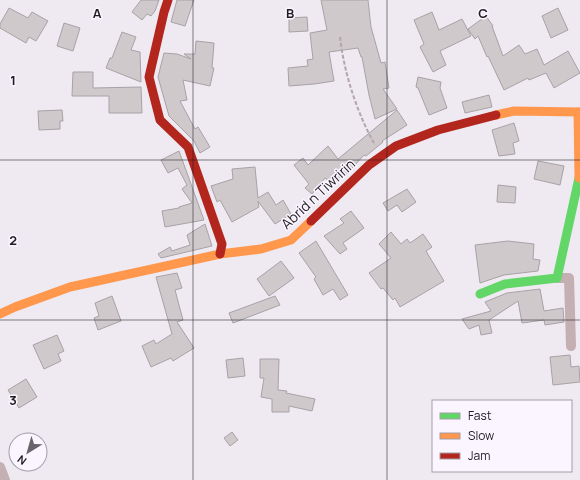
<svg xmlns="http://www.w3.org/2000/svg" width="580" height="480" viewBox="0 0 580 480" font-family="Manrope,sans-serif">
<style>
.building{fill:#cfc9cc;stroke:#a8a2a6}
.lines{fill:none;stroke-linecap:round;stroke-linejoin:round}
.path{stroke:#b3a5a9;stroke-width:2;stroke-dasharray:4 2;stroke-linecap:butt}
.street{stroke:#c4afb3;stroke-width:10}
.fast{stroke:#63d668;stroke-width:9}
.slow{stroke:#ff974d;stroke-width:9}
.jam{stroke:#b3261e;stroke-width:9}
.grid{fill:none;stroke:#1f1c21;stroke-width:1;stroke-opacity:0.55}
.labels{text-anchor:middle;stroke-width:3;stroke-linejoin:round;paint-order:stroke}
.street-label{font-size:14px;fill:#1f1c21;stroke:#faf5ff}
.grid-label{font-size:13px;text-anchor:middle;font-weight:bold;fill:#1f1c21;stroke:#faf5ff;stroke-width:3;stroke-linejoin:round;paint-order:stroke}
</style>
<rect width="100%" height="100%" fill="#efeaf2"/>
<g class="building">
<path d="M141,0H159L155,11L151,16L147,14L142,20L132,12Z"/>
<path d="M177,0H194L185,26L171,22Z"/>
<path d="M321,0H368L371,27L381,63L385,62L389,88L383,89L397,109L375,119L369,95L362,57H361L358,48L329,52L334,81L314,84L289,86L288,68L308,66L307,60L313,59L310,33L327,30Z"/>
<path d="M9,8L28,18L32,12L48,21L36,41L29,37L26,43L0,28V24Z"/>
<path d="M558,8L568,30L551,38L542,16Z"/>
<path d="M432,12L439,30L462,19L471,36L440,51L446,65L433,72L420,47L424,44L414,20Z"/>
<path d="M486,16L493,26H492L503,56L519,45L525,54L537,49L544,65L568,51L580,73L554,88L546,73L529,80L528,78L504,90L488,56L487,57L478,36L475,39L468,29Z"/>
<path d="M307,17L308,31L289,32V18Z"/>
<path d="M64,23L80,28L73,51L57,46Z"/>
<path d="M122,32L136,37L131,50L140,52L141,82L106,68L110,58H112Z"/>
<path d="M196,41L214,43L212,68H214L210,86L183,80L187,100L180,101L195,129L198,127L210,147L200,153L194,141L169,116L158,77L164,53L177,54L191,59L184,54H195Z"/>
<path d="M73,72H93V88L141,87L142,113H109V96H72Z"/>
<path d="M418,77L441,82L440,88L447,108L429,115L418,88L416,87Z"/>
<path d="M489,95L492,107L465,113L462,102Z"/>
<path d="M62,110L63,121H60V129L39,130L38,111Z"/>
<path d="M397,110L407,125L382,141L383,142L366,156L364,155L343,178L341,176L334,185L325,178L312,194L305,188L309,184L294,165L303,158L308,165L328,146L338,159Z"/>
<path d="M514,123L519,141L513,143L515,154L499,156L492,130Z"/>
<path d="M179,151L204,220L165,227L162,211L179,208V207L192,203L182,189L187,185L178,168L168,173L161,160Z"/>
<path d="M538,161L564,166L560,185L534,179Z"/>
<path d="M255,167L258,198L268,192L276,205L283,200L291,214L275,224L258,201L259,207L232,222L220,200L217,202L211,186L233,179L232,169Z"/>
<path d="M498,185L516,187L515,203L497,202Z"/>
<path d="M407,189L416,202L402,212L397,205L388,211L383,203Z"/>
<path d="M351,211L364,228L343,243L347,249L340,254L324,236L344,223L340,219Z"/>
<path d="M205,224L212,246L161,258L158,254L170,247L172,251L190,245L187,235Z"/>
<path d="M391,232L401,244L407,239L410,243L423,234L432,247L426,251L444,281L400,307L395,298L393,300L383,288L381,289L369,273L391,258L379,244Z"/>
<path d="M316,241L348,295L340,300L333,289L323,295L314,279L316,277L299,253Z"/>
<path d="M508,241L534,244L533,259L540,260L538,271L504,275L480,283L475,245Z"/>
<path d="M281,261L294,278L269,296L257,279Z"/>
<path d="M177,273L182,288L175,290L183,320L177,322L194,348L173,361L171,358L151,367L142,346L154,340L156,344L172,334L156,277Z"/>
<path d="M540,289L544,311L563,308L564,322L545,325L544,320L522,323L518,301L489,320L492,333L481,335L479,325L469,329L462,319L491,311L485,302L507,293Z"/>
<path d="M112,296L121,321L98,330L94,318L99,316L95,303Z"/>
<path d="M275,296L280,305L233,323L229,313Z"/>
<path d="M57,335L64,351L58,354L61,361L44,369L33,345Z"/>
<path d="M570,355L571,367L579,366L580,382L553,385L550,357Z"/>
<path d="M243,358L245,376L228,378L226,360Z"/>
<path d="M260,359H279L278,390L287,391L286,393L315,399L312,411L289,406V412H272V399L261,397L264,378H260Z"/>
<path d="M26,379L37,397L19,408L8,390Z"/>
<path d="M232,432L238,440L230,446L224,438Z"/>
</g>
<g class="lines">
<path class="path" d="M340,37C344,73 357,113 375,145"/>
<g class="street">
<path d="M557,278H569L571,346"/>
<path d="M0,467L5,480"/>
</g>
<path class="fast" d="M480,294L505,284L557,278L579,178"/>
<g class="slow">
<path d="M578,112L579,178"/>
<path d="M496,115L514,111L580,112"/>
<path d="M0,314L15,307L70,287L220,254L261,249L291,240L311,221"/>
</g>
<g class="jam">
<path d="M168,0L164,12L149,77L160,120L188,147L222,244L220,254"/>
<path d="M311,221L369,165L396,146L438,130L496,115"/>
</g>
</g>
<path class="grid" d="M193,0V480M387,0V480M0,160H580M0,320H580"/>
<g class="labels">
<g class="street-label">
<text transform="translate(318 194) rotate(-43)" y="5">Abrid n Tiwririn</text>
</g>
</g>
<g class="grid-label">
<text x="97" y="18">A</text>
<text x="290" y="18">B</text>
<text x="483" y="18">C</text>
<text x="13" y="85">1</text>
<text x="13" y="245">2</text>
<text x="13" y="405">3</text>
</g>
<rect x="432" y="400" width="140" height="72" fill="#faf5ff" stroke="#a29ea6"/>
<rect x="440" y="413" width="20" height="6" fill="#63d668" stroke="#a29ea6"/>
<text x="468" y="420" font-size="12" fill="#1f1c21">Fast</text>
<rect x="440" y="433" width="20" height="6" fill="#ff974d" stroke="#a29ea6"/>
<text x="468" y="440" font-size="12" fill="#1f1c21">Slow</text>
<rect x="440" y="453" width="20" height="6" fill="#b3261e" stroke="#a29ea6"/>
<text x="468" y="460" font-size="12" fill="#1f1c21">Jam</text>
<g transform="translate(28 452) rotate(217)"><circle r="19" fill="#faf5ff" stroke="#a29ea6"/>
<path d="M0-3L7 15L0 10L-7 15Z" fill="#68646a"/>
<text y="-6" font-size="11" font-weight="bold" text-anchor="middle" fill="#1f1c21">N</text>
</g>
</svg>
